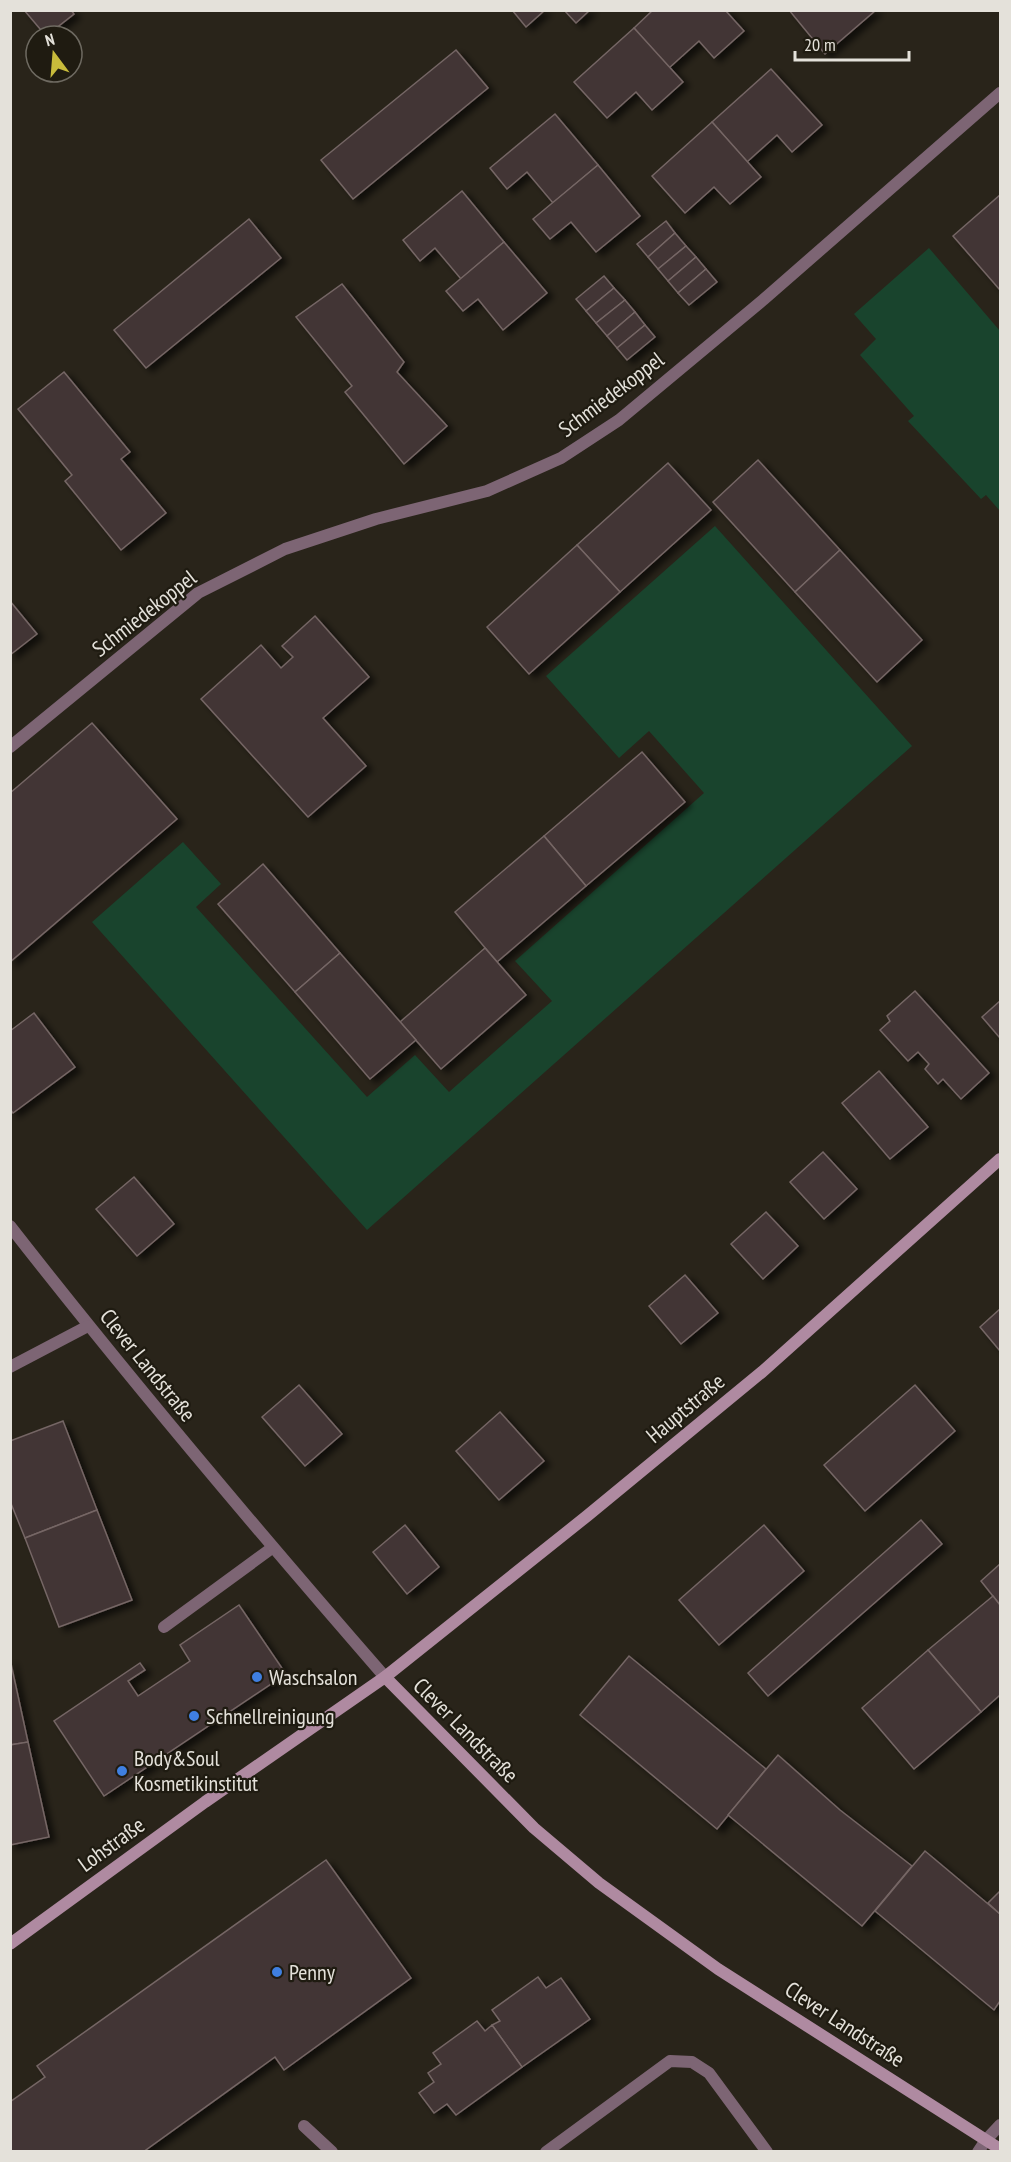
<svg xmlns="http://www.w3.org/2000/svg" width="1011" height="2162" viewBox="0 0 1011 2162" font-family="'PT Sans Narrow',sans-serif">
<style>
.green{fill:#19442d}
.building{fill:#423534;stroke:#756665;stroke-width:1.5;filter:url(#shadow)}
.lines{fill:none;stroke-linecap:round;stroke-linejoin:round}
.lane{stroke:#7d6574;stroke-width:12}
.street{stroke:#7d6574;stroke-width:12}
.secondary{stroke:#af8aa1;stroke-width:12}
.shop-dot{fill:#3f7fe0;stroke:#1f1b11;stroke-width:2}
.labels{text-anchor:middle;stroke-width:4.5;stroke-linejoin:round;paint-order:stroke}
.street-label{font-size:22px;fill:#e4e1da;stroke:#1f1b11}
.poi-label{font-size:22px;fill:#e4e1da;stroke:#1f1b11;text-anchor:start}
</style>
<defs>
<filter id="shadow"><feDropShadow dx="6" dy="4" stdDeviation="3" flood-color="#0009"/></filter>
</defs>
<rect width="100%" height="100%" fill="#29241a"/>
<g class="green">
<path d="M929,248L1000,331V511L986,495L981,499L908,421L914,416L860,355L876,339L854,314Z"/>
<path d="M715,526L912,746L367,1230L92,922L183,842L221,884L196,907L367,1097L415,1055L449,1092L552,1001L515,961L704,793L649,731L619,758L546,676Z"/>
</g>
<g class="building">
<path d="M24,10H71L74,14L46,36Z"/>
<path d="M512,10H545L526,27Z"/>
<path d="M564,10H590L576,23Z"/>
<path d="M653,10H725L744,31L714,58L699,41L669,68L634,28Z"/>
<path d="M789,10H876L825,54Z"/>
<path d="M634,28L683,82L652,110L636,92L607,118L574,82Z"/>
<path d="M456,50L488,88L353,199L321,160Z"/>
<path d="M771,69L822,125L792,152L777,135L747,162L712,122Z"/>
<path d="M555,114L598,165L553,203L527,172L507,189L490,168Z"/>
<path d="M712,122L761,177L730,204L714,187L685,213L652,176Z"/>
<path d="M598,165L640,216L596,252L571,222L550,239L533,219Z"/>
<path d="M462,191L504,242L461,279L435,248L420,261L403,240Z"/>
<path d="M1000,195V290L953,236Z"/>
<path d="M249,219L281,258L146,368L114,330Z"/>
<path d="M666,221L675,233L648,257L637,244Z"/>
<path d="M675,233L686,246L658,269L648,257Z"/>
<path d="M504,242L547,293L503,330L478,299L463,311L446,291Z"/>
<path d="M686,246L696,257L668,281L658,269Z"/>
<path d="M696,257L706,269L678,293L668,281Z"/>
<path d="M706,269L717,282L689,305L678,293Z"/>
<path d="M604,276L614,288L586,311L576,299Z"/>
<path d="M342,284L404,362L397,372L447,426L404,464L345,392L352,386L296,317Z"/>
<path d="M614,288L625,300L596,323L586,311Z"/>
<path d="M625,300L635,312L607,336L596,323Z"/>
<path d="M635,312L645,325L617,348L607,336Z"/>
<path d="M645,325L655,337L627,360L617,348Z"/>
<path d="M64,372L130,452L121,459L166,513L121,550L65,481L72,475L18,409Z"/>
<path d="M758,460L840,550L795,592L713,502Z"/>
<path d="M668,463L711,510L620,592L577,545Z"/>
<path d="M577,545L620,592L529,674L487,627Z"/>
<path d="M840,550L922,640L877,682L795,592Z"/>
<path d="M10,601L37,634L10,655Z"/>
<path d="M315,616L369,677L323,718L366,766L308,817L201,699L261,645L281,668L293,657L282,646Z"/>
<path d="M92,723L177,819L10,962V793Z"/>
<path d="M642,752L685,802L586,886L544,836Z"/>
<path d="M544,836L586,886L497,962L455,912Z"/>
<path d="M263,864L340,953L295,992L218,904Z"/>
<path d="M485,948L526,995L441,1069L400,1022Z"/>
<path d="M340,953L416,1040L370,1079L295,992Z"/>
<path d="M915,991L989,1073L961,1099L943,1079L938,1084L925,1069L929,1064L918,1052L908,1061L880,1030L890,1021L887,1016Z"/>
<path d="M1000,1001V1038L982,1017Z"/>
<path d="M34,1013L75,1067L13,1113L10,1109V1031Z"/>
<path d="M879,1071L928,1127L890,1159L842,1103Z"/>
<path d="M823,1152L857,1189L824,1219L790,1182Z"/>
<path d="M134,1177L174,1224L137,1256L96,1209Z"/>
<path d="M766,1212L798,1246L763,1279L731,1244Z"/>
<path d="M685,1275L718,1313L681,1344L649,1306Z"/>
<path d="M1000,1309V1351L980,1327Z"/>
<path d="M299,1385L342,1434L305,1466L262,1417Z"/>
<path d="M915,1385L955,1431L865,1511L824,1465Z"/>
<path d="M500,1412L544,1461L499,1500L456,1451Z"/>
<path d="M63,1421L97,1510L25,1538L10,1501V1441Z"/>
<path d="M97,1510L132,1600L59,1627L25,1538Z"/>
<path d="M921,1520L942,1544L768,1696L748,1673Z"/>
<path d="M405,1525L439,1567L407,1594L373,1552Z"/>
<path d="M764,1525L804,1571L719,1645L679,1600Z"/>
<path d="M1000,1564V1605L981,1581Z"/>
<path d="M993,1596L1000,1605V1695L981,1712L928,1650Z"/>
<path d="M239,1605L286,1674L104,1796L54,1721L140,1663L145,1670L128,1681L138,1696L190,1661L180,1645Z"/>
<path d="M928,1650L981,1712L914,1769L862,1708Z"/>
<path d="M629,1656L766,1769L717,1829L580,1715Z"/>
<path d="M10,1659L28,1742L10,1745Z"/>
<path d="M28,1742L49,1837L10,1845V1745Z"/>
<path d="M778,1755L840,1810L912,1866L862,1926L728,1815Z"/>
<path d="M925,1851L1000,1914V2001L994,2010L875,1911Z"/>
<path d="M326,1860L411,1978L284,2070L275,2057L143,2152H10V2102L45,2077L37,2066Z"/>
<path d="M1000,1891V1914L988,1903Z"/>
<path d="M538,1977L546,1988L561,1978L590,2019L522,2067L492,2025L500,2021L492,2010Z"/>
<path d="M477,2021L485,2031L492,2025L522,2067L456,2115L447,2104L434,2113L419,2093L434,2082L428,2073L441,2064L433,2053Z"/>
</g>
<g class="lines">
<path class="lane" d="M164,1627L272,1548"/>
<g class="street">
<path d="M10,747L198,593L285,549L376,519L487,491L561,458L619,420L763,300L1000,93"/>
<path d="M10,1226C131,1381 257,1530 385,1677"/>
<path d="M10,1367L88,1326"/>
<path d="M304,2126L332,2152"/>
<path d="M546,2152L670,2061L692,2062L709,2073L767,2152"/>
<path d="M978,2152L986,2140L1000,2125"/>
</g>
<g class="secondary">
<path d="M385,1677L534,1828L599,1883L718,1969L1000,2149"/>
<path d="M10,1944L205,1802L385,1677L587,1516L762,1372L1000,1159"/>
</g>
</g>
<g class="shop-dot">
<circle cx="257" cy="1677" r="6"/>
<circle cx="194" cy="1716" r="6"/>
<circle cx="122" cy="1771" r="6"/>
<circle cx="277" cy="1972" r="6"/>
</g>
<g class="labels">
<g class="street-label">
<text transform="translate(611 394) rotate(-37)" y="8">Schmiedekoppel</text>
<text transform="translate(144 613) rotate(-38)" y="8">Schmiedekoppel</text>
<text transform="translate(148 1365) rotate(51)" y="8">Clever Landstraße</text>
<text transform="translate(685 1408) rotate(-40)" y="8">Hauptstraße</text>
<text transform="translate(466 1730) rotate(45)" y="8">Clever Landstraße</text>
<text transform="translate(111 1844) rotate(-36)" y="8">Lohstraße</text>
<text transform="translate(845 2024) rotate(33)" y="8">Clever Landstraße</text>
</g>
<g class="poi-label">
<text x="269" y="1685">Waschsalon</text>
<text x="206" y="1724">Schnellreinigung</text>
<text x="134" y="1766">Body&amp;Soul<tspan x="134" dy="25">Kosmetikinstitut</tspan></text>
<text x="289" y="1980">Penny</text>
</g>
</g>
<rect width="1011" height="2162" fill="none" stroke="#e4e1da" stroke-width="24"/>
<g transform="translate(54 54) rotate(344)"><circle r="28" fill="#1f1b11" stroke="#6e6a61" stroke-width="1.5"/>
<path d="M0-4.5L10 22L0 15L-10 22Z" fill="#c8bb3b"/>
<text y="-9" font-size="16" font-weight="bold" text-anchor="middle" fill="#e4e1da">N</text>
</g>
<path d="M795 51v9h114v-9" fill="none" stroke="#e4e1da" stroke-width="3"/>
<text x="804" y="51" font-size="18" fill="#e4e1da" stroke="#1f1b11" stroke-width="4.5" paint-order="stroke">20 m</text>
</svg>
